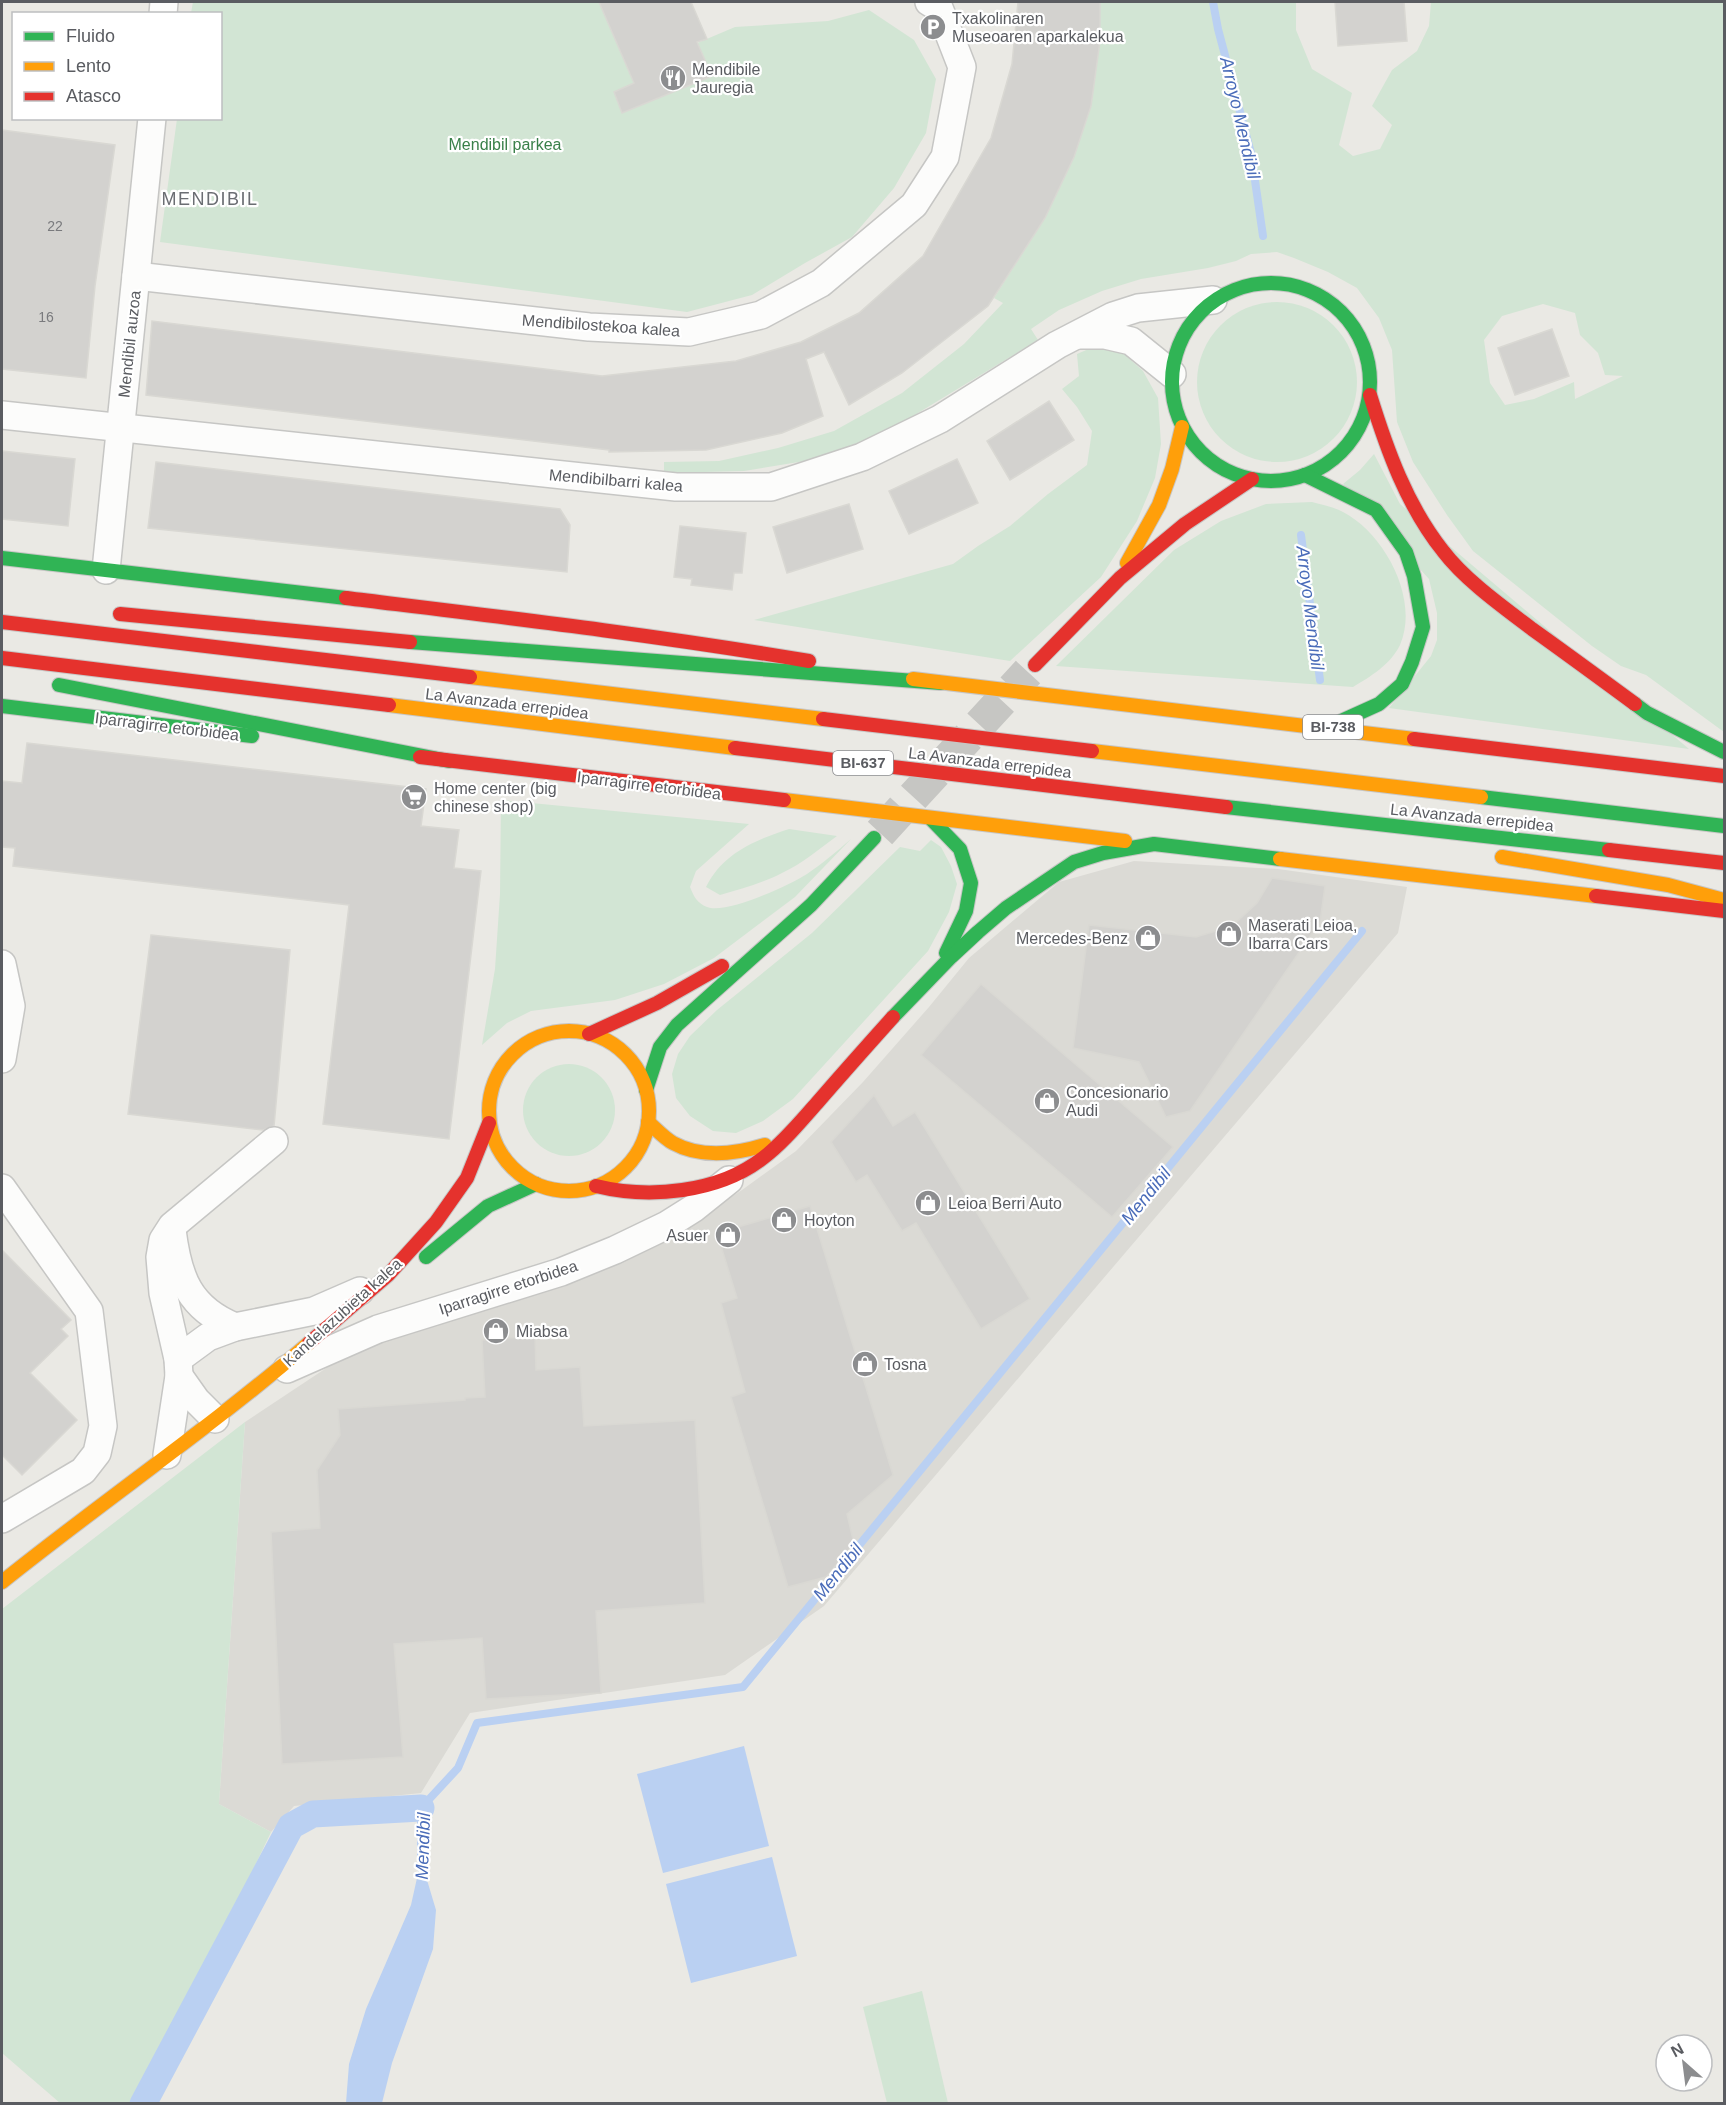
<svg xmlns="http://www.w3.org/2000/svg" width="1726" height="2105" viewBox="0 0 1726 2105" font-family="Arial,sans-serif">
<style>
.industrial{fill:#dbdad5}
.green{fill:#d2e5d4;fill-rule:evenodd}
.water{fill:#bad0f2}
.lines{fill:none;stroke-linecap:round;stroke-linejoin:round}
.stream{stroke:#bad0f2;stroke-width:8}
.canal{stroke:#bad0f2;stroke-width:27}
.building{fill:#d3d2cf;stroke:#d9d8d3;stroke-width:1.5}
.secondary-tunnel{stroke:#c6c6c3;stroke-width:33;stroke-dasharray:33 16;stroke-linecap:butt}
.street-casing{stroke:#c6c6c4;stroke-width:30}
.fast-casing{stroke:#c7c6c5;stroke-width:16}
.slow-casing{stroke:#c7c6c5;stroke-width:16}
.jam-casing{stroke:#c7c6c5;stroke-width:16}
.street{stroke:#fcfcfb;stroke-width:27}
.fast{stroke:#30b455;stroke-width:14}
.slow{stroke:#ff9f0a;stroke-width:14}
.jam{stroke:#e5322d;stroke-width:14}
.labels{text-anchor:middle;stroke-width:4.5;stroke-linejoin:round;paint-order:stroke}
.number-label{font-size:14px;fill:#797a7d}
.shield{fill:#fff;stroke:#8c8d90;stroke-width:1.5}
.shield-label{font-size:15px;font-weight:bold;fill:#5a5c61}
.poi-label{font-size:16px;fill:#5a5c61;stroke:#fff;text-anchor:start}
.park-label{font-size:16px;fill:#3a804a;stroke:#fff}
.street-label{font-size:16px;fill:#5a5c61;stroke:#fff}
.water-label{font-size:18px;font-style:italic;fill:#4a6cb9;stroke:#fff}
.neighbourhood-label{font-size:18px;letter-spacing:1.5px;fill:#6b6e73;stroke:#fff}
</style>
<rect width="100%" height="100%" fill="#eae9e4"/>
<path class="industrial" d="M1134,861L1278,869L1407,887L1398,933L824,1606L725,1675L470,1713L421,1793L294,1806L271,1832L219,1804L245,1422L361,1345L673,1234L742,1190L796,1151L863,1082L929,1007L969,958L1059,882Z"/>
<g class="green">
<path d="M193,2H599L629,72L735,27L828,21L869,10L914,40L936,79L926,133L894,188L852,237L805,263L752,295L687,312L160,242L177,119L220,118V14L191,13Z"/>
<path d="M1100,2H1296V30L1312,69L1352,93L1339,145L1353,156L1380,149L1392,125L1372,106L1392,70L1417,51L1429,26L1431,2H1724V732L1646,675L1621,666L1592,646L1473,551L1447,515L1413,462L1397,422L1392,350L1379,318L1357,288L1328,272L1294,258L1277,252L1251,254L1236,261L1208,268L1141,279L1102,291L1059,310L1031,329L1038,340L885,433L811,460L744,471L664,473V462L719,461L778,448L834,431L902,393L964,344L1003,303L994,298L1045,218L1074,157L1091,107L1100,41ZM1543,304L1575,313L1580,335L1598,353L1605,375L1623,376L1575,399L1574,382L1534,399L1505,405L1490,383L1484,340L1502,316Z"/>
<circle cx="1277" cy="382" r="80"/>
<path d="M1091,348H1109L1124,354L1143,371L1158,398L1161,444L1155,478L1137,521L1101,577L1010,661L754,620L953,564L978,546L1010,526L1048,494L1087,465L1092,431L1077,407L1062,389L1079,376L1077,354Z"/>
<path d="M1374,454L1400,504L1689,749L1389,708L1431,656L1437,640V613L1429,579L1343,484L1360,470Z"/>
<path d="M1312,502C1322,505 1334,507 1343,512C1384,533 1420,599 1400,645C1391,664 1370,677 1353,687L1056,666L1174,550L1221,521L1266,504Z"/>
<path d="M501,800L749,824L696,871L690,887C694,897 697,903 707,907C725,915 790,885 807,874C822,864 837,851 851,839L795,897L714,958L664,984L615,1000L531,1011L507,1023L482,1045L495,969L500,894Z"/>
<path d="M789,829L837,836C819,849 802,864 782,873C763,883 741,889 720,895L706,887C723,853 755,840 789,829Z"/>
<path d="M931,840L941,847L951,866L957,884L949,912L928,951L793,1099L763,1121L736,1133L713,1131L690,1116L676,1098L672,1074L678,1054L690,1036L717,1010L812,933L900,847L920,851Z"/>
<circle cx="569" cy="1110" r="46"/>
<path d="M245,1422L219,1804L271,1832L142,2103H60L2,2053V1609Z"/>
<path d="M922,1991L948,2103H887L863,2007Z"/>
</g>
<g class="water">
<path d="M744,1746L769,1846L663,1873L637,1774Z"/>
<path d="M772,1857L797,1956L691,1983L666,1884Z"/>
<path d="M421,1860L436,1910L433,1949L392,2063L382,2103H346L349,2064L366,2009L411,1905Z"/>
</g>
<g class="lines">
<g class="stream">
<path d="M1213,2L1218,29L1251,153L1263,236"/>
<path d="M1301,535L1320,680"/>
<path d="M421,1868V1808L458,1768L477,1723L743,1687L1362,931"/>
</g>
<path class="canal" d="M143,2104L291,1826L313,1814L421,1808"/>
</g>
<g class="building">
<path d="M599,2H691L707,39L697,42L712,76L622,113L614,92L634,83Z"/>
<path d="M1018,2H1100V41L1091,106L1074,157L1045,218L988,306L902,373L849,405L824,352L806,359L823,416L782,433L706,450L609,452V450L146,395L152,321L602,376L736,361L801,342L859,313L923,256L991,138L1012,64Z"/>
<path d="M1335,2H1404L1407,41L1338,46Z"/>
<path d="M2,130L115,145L95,286L86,378L2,369Z"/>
<path d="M1552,329L1569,376L1515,395L1498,348Z"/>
<path d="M1049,401L1074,440L1010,480L987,441Z"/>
<path d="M2,451L75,459L68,526L2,519Z"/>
<path d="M957,459L978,503L909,534L889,491Z"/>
<path d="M156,462L560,509L570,525L567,572L148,528Z"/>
<path d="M849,504L863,549L787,573L773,527Z"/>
<path d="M680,526L746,533L742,573H734L732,590L691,585L692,579L674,577Z"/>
<path d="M27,743L426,789L421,826L459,830L454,868L481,871L449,1139L323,1124L349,905L13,866L15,848L2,847V781L22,783Z"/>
<path d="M1272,878L1325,886L1320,922L1190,1111L1166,1117L1139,1062L1073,1048L1089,925L1196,937L1232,926L1257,903Z"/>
<path d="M151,935L290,950L274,1126L263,1130L128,1114Z"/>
<path d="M981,984L1173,1147L1112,1217L921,1055Z"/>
<path d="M874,1095L893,1126L915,1112L1030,1299L981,1329L916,1223L902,1231L867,1175L856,1182L831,1142Z"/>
<path d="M810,1206L893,1475L847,1514L854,1544L826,1577L788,1587L731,1397L745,1392L721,1303L737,1298L717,1233Z"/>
<path d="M2,1250L71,1320L61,1329L68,1336L30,1373L77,1420L22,1475L2,1455Z"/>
<path d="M535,1336L536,1370L580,1367L584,1426L695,1420L705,1603L596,1611L601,1693L486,1699L482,1638L394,1644L403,1757L282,1764L271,1532L320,1528L317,1470L340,1435L338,1409L465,1400V1398L485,1397L482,1340Z"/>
</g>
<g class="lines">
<path class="secondary-tunnel" d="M880,833L1028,672"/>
<g class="street-casing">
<g id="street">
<path d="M163,14L164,2"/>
<path d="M136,276L589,327L689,332L761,315L821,283L914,205L945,157L962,67L939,8L929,2"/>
<path d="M1079,335H1105L1131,341L1172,374"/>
<path d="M2,415L676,487H771L862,457L940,419L1057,345L1113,316L1138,308L1213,300"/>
<path d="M106,570L152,118"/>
<path d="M2,964L11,1006L2,1059"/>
<path d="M2,1188L89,1311L103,1426L97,1453L83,1471L2,1519"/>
<path d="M172,1230C178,1278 189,1308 235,1327"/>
<path d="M178,1359L208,1337L235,1327L314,1311L360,1291"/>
<path d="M287,1369L378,1329L561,1272L615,1250L667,1225L694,1208L729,1180"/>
<path d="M179,1376L196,1400L215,1419"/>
<path d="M167,1455L179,1376L178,1359L163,1293L160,1257L163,1240L172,1226L274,1141"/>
</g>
</g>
<g class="fast-casing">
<g id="fast">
<circle cx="1271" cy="382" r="99"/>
<path d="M1305,475L1376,510L1406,552L1414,576L1423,627L1412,662L1402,684L1379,704L1328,727"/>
<path d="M2,558L346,598"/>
<path d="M410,642L941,683"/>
<path d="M59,685L449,761"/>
<path d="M1635,704L1647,713L1724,752"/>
<path d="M2,706L252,736"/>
<path d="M1481,797L1724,826"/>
<path d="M1226,807L1609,850"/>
<path d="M930,818L960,849L971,883L966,911L946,953"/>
<path d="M893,1017L951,957L978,932L1006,908L1074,862L1103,853L1154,844L1280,859"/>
<path d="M646,1090L660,1047L677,1025L811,905L874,838"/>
<path d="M426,1257L488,1206L536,1184"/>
</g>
</g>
<g class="slow-casing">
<g id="slow">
<path d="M1127,563L1159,505L1172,469L1182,427"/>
<path d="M470,677L823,719"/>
<path d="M913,679L1414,739"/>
<path d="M389,705L735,748"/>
<path d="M1092,751L1481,797"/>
<path d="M784,800L1125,841"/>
<path d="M1502,857L1668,885L1724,900"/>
<path d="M1280,859L1596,896"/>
<circle cx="569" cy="1111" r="80"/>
<path d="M648,1122C656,1129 664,1138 673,1143C702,1159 736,1154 765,1145"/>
<path d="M2,1582C103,1501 211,1427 309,1343"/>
</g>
</g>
<g class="jam-casing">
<g id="jam">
<path d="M1370,395C1387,450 1407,506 1443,551C1465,580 1503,607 1532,629C1567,654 1601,679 1635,704"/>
<path d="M346,598C501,617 656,635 809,661"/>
<path d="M120,614L410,642"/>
<path d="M2,622L470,677"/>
<path d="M2,658L389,705"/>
<path d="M1035,665L1120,578L1185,524L1252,479"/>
<path d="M823,719L1092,751"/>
<path d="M1414,739L1724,776"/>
<path d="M735,748L1226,807"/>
<path d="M420,757L784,800"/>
<path d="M1609,850L1724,863"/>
<path d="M1596,896L1724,911"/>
<path d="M589,1034L657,1003L722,966"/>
<path d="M596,1186C649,1199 718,1193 763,1158C783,1143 800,1122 817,1103C842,1074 867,1046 893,1017"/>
<path d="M309,1343L388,1275L436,1222L467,1178L489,1123"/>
</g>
</g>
<use href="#street" class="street"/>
<use href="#fast" class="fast"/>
<use href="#slow" class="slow"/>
<use href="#jam" class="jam"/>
</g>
<defs>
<g id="parking-disc" transform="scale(1.35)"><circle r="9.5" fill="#8c8d8f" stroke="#fff"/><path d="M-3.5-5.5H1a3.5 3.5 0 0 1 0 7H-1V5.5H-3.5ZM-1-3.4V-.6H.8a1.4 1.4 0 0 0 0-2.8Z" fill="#fff"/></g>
<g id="restaurant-disc" transform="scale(1.35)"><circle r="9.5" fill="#8c8d8f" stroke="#fff"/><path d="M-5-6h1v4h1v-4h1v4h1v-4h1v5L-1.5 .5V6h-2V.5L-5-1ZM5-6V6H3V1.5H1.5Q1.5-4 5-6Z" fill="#fff"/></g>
<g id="supermarket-disc" transform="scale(1.35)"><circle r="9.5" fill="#8c8d8f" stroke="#fff"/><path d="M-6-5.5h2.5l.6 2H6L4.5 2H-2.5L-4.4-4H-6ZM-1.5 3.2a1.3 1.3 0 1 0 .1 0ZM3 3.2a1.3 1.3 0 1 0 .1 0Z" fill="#fff"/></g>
<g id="shop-disc" transform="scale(1.35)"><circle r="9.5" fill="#8c8d8f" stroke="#fff"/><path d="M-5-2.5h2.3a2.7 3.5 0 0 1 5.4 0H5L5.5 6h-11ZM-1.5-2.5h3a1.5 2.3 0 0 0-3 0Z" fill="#fff"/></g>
</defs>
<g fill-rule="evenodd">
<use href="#parking-disc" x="933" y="27"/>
<use href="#restaurant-disc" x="673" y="78"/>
<use href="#supermarket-disc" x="414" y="797"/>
<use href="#shop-disc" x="1229" y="934"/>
<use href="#shop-disc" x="1148" y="938"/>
<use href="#shop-disc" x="1047" y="1101"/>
<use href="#shop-disc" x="928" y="1203"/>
<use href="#shop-disc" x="784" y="1220"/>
<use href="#shop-disc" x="728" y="1235"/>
<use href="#shop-disc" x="496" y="1331"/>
<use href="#shop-disc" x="865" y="1364"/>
</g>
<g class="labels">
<g class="number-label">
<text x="55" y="231">22</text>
<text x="46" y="322">16</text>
</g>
<g class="shield">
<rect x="1303" y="715" width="60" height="24" rx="4.5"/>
<rect x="833" y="751" width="60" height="24" rx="4.5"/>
</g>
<g class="shield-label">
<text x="1333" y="732">BI-738</text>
<text x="863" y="768">BI-637</text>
</g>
<g class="poi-label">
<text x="952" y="24">Txakolinaren<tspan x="952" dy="18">Museoaren aparkalekua</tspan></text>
<text x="692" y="75">Mendibile<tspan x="692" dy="18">Jauregia</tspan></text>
<text x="434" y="794">Home center (big<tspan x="434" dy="18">chinese shop)</tspan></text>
<text x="1248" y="931">Maserati Leioa,<tspan x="1248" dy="18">Ibarra Cars</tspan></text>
<text x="1128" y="944" text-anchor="end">Mercedes-Benz</text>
<text x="1066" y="1098">Concesionario<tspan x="1066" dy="18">Audi</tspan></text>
<text x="948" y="1209">Leioa Berri Auto</text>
<text x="804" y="1226">Hoyton</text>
<text x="708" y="1241" text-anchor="end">Asuer</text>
<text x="516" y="1337">Miabsa</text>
<text x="884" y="1370">Tosna</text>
</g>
<g class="park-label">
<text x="505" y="150">Mendibil parkea</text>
</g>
<g class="street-label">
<text transform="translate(601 325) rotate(4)" y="6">Mendibilostekoa kalea</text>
<text transform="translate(129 344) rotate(-84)" y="6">Mendibil auzoa</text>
<text transform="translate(616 480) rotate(5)" y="6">Mendibilbarri kalea</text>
<text transform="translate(507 703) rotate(7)" y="6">La Avanzada errepidea</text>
<text transform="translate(167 726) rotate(7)" y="6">Iparragirre etorbidea</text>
<text transform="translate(990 762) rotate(7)" y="6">La Avanzada errepidea</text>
<text transform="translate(649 785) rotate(7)" y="6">Iparragirre etorbidea</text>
<text transform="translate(1472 817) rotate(6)" y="6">La Avanzada errepidea</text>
<text transform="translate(508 1287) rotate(-18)" y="6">Iparragirre etorbidea</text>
<text transform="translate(342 1312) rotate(-42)" y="6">Kandelazubieta kalea</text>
</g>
<g class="water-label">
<text transform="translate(1240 118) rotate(77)" y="6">Arroyo Mendibil</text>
<text transform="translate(1310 608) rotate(83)" y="6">Arroyo Mendibil</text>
<text transform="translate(1146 1196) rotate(-51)" y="6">Mendibil</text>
<text transform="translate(838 1572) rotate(-51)" y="6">Mendibil</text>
<text transform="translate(423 1846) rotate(-88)" y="6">Mendibil</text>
</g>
<g class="neighbourhood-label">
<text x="210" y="205">MENDIBIL</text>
</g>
</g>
<rect width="1726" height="2105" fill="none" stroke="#5a5c61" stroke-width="6"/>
<rect x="12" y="12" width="210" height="108" fill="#ffffff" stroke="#bdbec0" stroke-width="1.5"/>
<rect x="24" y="32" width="30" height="9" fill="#30b455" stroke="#bdbec0" stroke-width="1.5"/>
<text x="66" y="42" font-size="18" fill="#5a5c61">Fluido</text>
<rect x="24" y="62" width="30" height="9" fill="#ff9f0a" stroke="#bdbec0" stroke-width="1.5"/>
<text x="66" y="72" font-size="18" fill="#5a5c61">Lento</text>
<rect x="24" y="92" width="30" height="9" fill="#e5322d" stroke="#bdbec0" stroke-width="1.5"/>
<text x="66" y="102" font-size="18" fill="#5a5c61">Atasco</text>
<g transform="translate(1684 2063) rotate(332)"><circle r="28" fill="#ffffff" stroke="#bdbec0" stroke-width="1.5"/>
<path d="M0-4.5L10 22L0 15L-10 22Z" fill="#8c8d8f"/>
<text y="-9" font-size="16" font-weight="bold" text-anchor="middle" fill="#5a5c61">N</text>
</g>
</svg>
